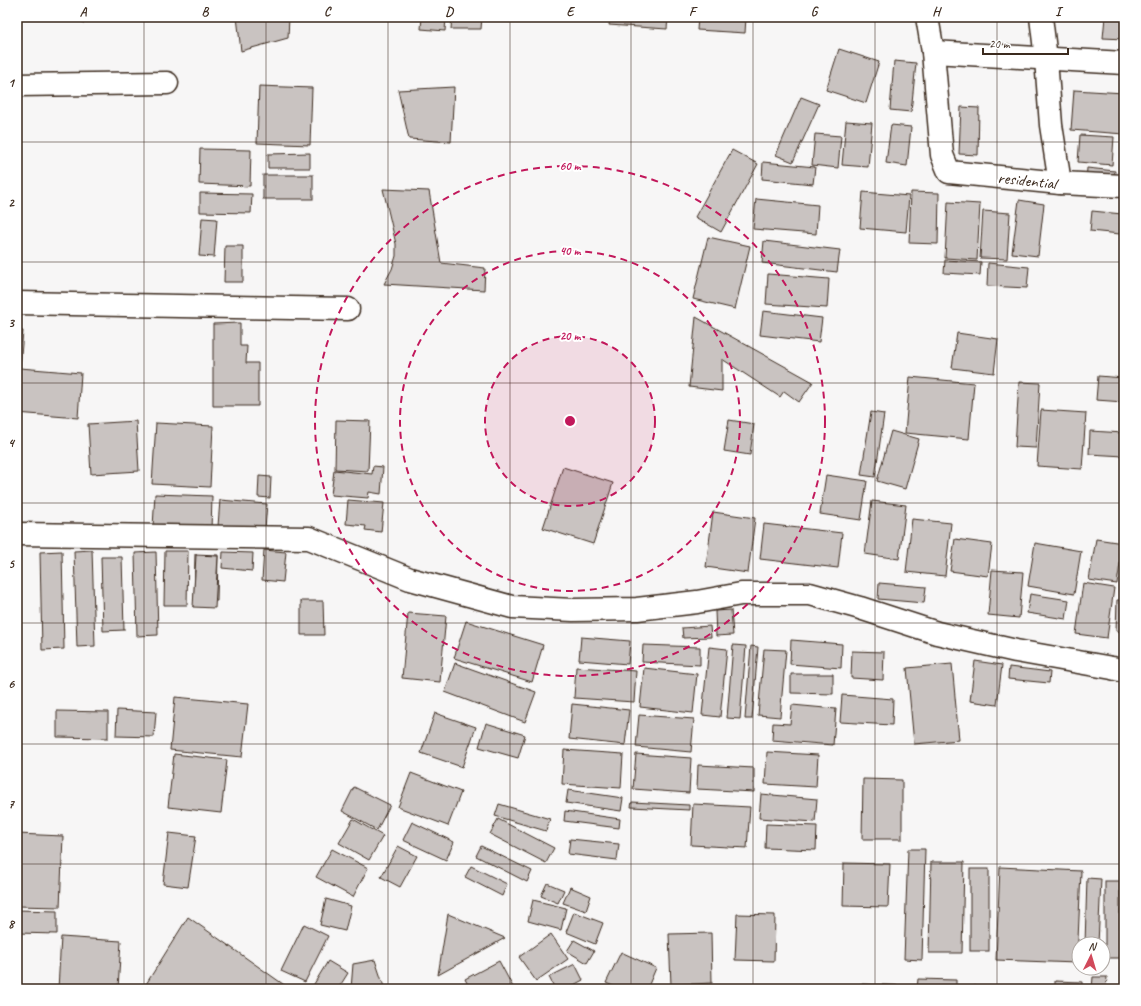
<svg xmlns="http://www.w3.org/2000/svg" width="1141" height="1006" viewBox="0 0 1141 1006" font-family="Caveat,sans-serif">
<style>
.building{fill:#c9c3c1;stroke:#3b2a1e}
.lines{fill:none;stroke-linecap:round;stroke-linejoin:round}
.minor-casing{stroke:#3b2a1e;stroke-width:25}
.minor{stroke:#fff;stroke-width:22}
.grid{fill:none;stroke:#3b2a1e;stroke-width:1;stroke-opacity:0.55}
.ring{fill:none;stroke:#c2185b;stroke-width:2;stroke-dasharray:7 5}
.labels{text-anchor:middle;stroke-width:4;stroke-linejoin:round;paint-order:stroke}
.street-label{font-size:17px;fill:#3b2a1e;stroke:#fff}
.centre{fill:#c2185b;stroke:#fff;stroke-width:2}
.ring-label{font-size:12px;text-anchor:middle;font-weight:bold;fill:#c2185b;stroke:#fff;stroke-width:4;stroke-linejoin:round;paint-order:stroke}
.neatline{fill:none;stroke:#3b2a1e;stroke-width:1.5}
.grid-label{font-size:13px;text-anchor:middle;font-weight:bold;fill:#3b2a1e}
</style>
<rect width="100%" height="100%" fill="#f7f6f6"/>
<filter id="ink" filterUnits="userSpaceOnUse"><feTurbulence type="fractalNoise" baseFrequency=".025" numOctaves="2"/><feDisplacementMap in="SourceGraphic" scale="8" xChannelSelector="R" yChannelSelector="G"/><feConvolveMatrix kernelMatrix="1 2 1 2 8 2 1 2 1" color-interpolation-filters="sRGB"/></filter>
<g filter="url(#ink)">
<g class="building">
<path d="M81,17H104L83,23Z"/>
<path d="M237,17H289L288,38L241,51Z"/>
<path d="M422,17H446L445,31L421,29Z"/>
<path d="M452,17H482L481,29H451Z"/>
<path d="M610,17H668L667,29L609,25Z"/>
<path d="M698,17H746L745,33L697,30Z"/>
<path d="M1105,17H1124V39L1103,38Z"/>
<path d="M839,49L879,62L866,103L826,90Z"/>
<path d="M894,61L916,63L911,112L890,110Z"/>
<path d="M259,86L312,88L310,145L257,143Z"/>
<path d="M454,87L451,142L409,139L398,90Z"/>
<path d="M1074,90L1124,93V134L1071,130Z"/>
<path d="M801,97L819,104L793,162L776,155Z"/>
<path d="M961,107L979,108L978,155L959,154Z"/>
<path d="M846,121L872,123L868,167L842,165Z"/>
<path d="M891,125L911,127L907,166L886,163Z"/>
<path d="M815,134L841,136L838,168L812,165Z"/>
<path d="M1080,135L1114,137L1112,165L1078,162Z"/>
<path d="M200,149L251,150L250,186L199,184Z"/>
<path d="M732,150L758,164L721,232L695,217Z"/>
<path d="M310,153V168H268V154Z"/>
<path d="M763,162L815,167L813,184L762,179Z"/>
<path d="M1087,168L1115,171L1113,185L1086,182Z"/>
<rect x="263" y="175" width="50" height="24"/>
<path d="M383,189L429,191L441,263L485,268L484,290L384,284L392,269L396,256V244Z"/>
<path d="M863,192L909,196L906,232L860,228Z"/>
<path d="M911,192L939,193L938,244L909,243Z"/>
<path d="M200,193L252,194L251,213L200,212Z"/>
<path d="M756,199L818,205L816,234L753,229Z"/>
<path d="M1019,200L1044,204L1038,256L1012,253Z"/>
<path d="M948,202L980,204L977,260L945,258Z"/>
<path d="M983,211L1010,213L1007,259L980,258Z"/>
<path d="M1092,211L1122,214L1120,234L1090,231Z"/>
<path d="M202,218L217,219L214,257L199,256Z"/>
<path d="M708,237L750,246L735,309L693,299Z"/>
<path d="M764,241L840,250L837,272L762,263Z"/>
<path d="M225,246H243V282H224Z"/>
<path d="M945,260L981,262L980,275L944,273Z"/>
<path d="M988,263L1029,267L1027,288L987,286Z"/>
<path d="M768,274L829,279L827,308L766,304Z"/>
<path d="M763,311L822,318L819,342L760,335Z"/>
<path d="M696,317L813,382L799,402L784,391L780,397L722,359V391L689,387Z"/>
<path d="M240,323V346H247L246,363H258V406H213V324Z"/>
<path d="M17,330L23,331L20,368L81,373L78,418L17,413Z"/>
<path d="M957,333L998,339L994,373L952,368Z"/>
<path d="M1098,376L1124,378V402L1096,400Z"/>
<path d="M910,377L974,383L969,439L905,433Z"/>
<path d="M1019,382L1040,383L1036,448L1015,447Z"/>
<path d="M1041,410L1086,413L1082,469L1037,466Z"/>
<path d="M871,412L884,414L875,477L861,475Z"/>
<path d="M336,420L370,421L368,471L335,469Z"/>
<path d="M729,420L754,424L750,455L724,451Z"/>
<path d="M136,421L139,471L91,474L88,424Z"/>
<path d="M156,423L213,426L210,487L152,484Z"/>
<path d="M891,431L919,439L905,489L877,481Z"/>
<path d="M1090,431L1124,433V456L1089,454Z"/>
<path d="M373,466L383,467L381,494L369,492L368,498L331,495L334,470L372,474Z"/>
<path d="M563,467L613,483L593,544L543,528Z"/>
<path d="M826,475L867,481L861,520L820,514Z"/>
<path d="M259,476L271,477L270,498L258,497Z"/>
<path d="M155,494L212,496L211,530L153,527Z"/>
<path d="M220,500L267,504L265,529L218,526Z"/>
<path d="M348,500L384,503L381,532L365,530L366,526L346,524Z"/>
<path d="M872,501L906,505L899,559L865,554Z"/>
<path d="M713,512L755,518L748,573L706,567Z"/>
<path d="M912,519L951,523L945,576L906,572Z"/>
<path d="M764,524L842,533L838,568L760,559Z"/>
<path d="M955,539L992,544L988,576L950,571Z"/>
<path d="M1096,539L1123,543L1117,584L1089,580Z"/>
<path d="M1035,543L1081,551L1074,594L1028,586Z"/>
<path d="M92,550L95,646L77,647L74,551Z"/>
<path d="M264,550L286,552L283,582L262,580Z"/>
<path d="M62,551L64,649L42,650L40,552Z"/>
<path d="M165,551H188L187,605H164Z"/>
<path d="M156,552L158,635L137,636L135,553Z"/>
<path d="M223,552L253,553L252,571L222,568Z"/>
<path d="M195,554L218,555L217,601H194Z"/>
<path d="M196,555L218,556L215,608L193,607Z"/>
<path d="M101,557H122L124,630L103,631Z"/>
<path d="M992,570L1023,572L1019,618L988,615Z"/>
<path d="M879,583L926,587L924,603L878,599Z"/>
<path d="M1083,583L1114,588L1107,638L1076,634Z"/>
<path d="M1030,594L1069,600L1066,619L1027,613Z"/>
<path d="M1117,600H1124V632L1116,631Z"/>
<path d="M301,601H323L324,635H301Z"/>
<path d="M731,610L733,635L716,636L715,611Z"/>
<path d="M408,613L446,616L440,682L402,678Z"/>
<path d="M466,621L543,645L532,682L454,658Z"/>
<path d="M710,626L711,637L683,638L682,628Z"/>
<path d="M581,637L630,641L628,664L579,660Z"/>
<path d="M791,640L842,644L841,668L790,664Z"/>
<path d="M643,645L700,647V665L642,662Z"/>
<path d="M733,645L746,646L740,719L727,718Z"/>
<path d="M751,646L758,647L752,719H745Z"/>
<path d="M709,647L727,649L720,717L702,715Z"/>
<path d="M764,649L786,650L780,717L758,715Z"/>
<path d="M852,651L884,652L883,680L851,678Z"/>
<path d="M975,661L1002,665L997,705L970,701Z"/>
<path d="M455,663L536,692L525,722L445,692Z"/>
<path d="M952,664L959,740L914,744L907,668Z"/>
<path d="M576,667L636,671L634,702L574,698Z"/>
<path d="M1009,667L1050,672L1049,683L1008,679Z"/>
<path d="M644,668L697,674L693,713L640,707Z"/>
<path d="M791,674H833V694L791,693Z"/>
<path d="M842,695L893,699L892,725L840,722Z"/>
<path d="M175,697L248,704L242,757L170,750Z"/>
<path d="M572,704L629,710L625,745L569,739Z"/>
<path d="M792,705L836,709L833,745L772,740L773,723L790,724Z"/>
<path d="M117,710L156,712L154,737L116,736Z"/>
<path d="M57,711L108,712V738L57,737Z"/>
<path d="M435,713L476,727L462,767L421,753Z"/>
<path d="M639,715L694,719L691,752L636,747Z"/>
<path d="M486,723L525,735L518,758L479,747Z"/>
<path d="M564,750L623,754L621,788L562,784Z"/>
<path d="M767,752L818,755L816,787L765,784Z"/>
<path d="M174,754L227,760L221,813L168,807Z"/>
<path d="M636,754L691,758L689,793L633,789Z"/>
<path d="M698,765L754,768V792L697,789Z"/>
<path d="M411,773L461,792L448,826L398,807Z"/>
<path d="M863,779L902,780V839H862Z"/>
<path d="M354,787L390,805L377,830L342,811Z"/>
<path d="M568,790L623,798L621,811L566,803Z"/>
<path d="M761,794L817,799L815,822L759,818Z"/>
<path d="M632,802L689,805V810L631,807Z"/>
<path d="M499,804L550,819L546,831L495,816Z"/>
<path d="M693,804L750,807L747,848L691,845Z"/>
<path d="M565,811L620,819L619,828L564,821Z"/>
<path d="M353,819L383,836L369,860L339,843Z"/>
<path d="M498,819L554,848L546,863L490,834Z"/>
<path d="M412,822L454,842L446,860L403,840Z"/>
<path d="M766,824L817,826L816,850L765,848Z"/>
<path d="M169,833L196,836L188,887L163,884Z"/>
<path d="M17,834L63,836L60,907L17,906Z"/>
<path d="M570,839L619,844L617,860L568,854Z"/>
<path d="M398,846L417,856L400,887L381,877Z"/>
<path d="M481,846L532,871L527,882L476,856Z"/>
<path d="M332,849L368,868L353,897L316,877Z"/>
<path d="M908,849H925L922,960L904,959Z"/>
<path d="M931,862H964L962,953H929Z"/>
<path d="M844,863L890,864L888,907L843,906Z"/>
<path d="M471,866L507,884L502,896L465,877Z"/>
<path d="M1000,867L1081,871L1077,963L996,960Z"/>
<rect x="970" y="869" width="19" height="82"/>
<path d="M1087,878L1101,879L1098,944H1085Z"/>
<rect x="1105" y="881" width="15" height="77"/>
<path d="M547,883L564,890L558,903L541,896Z"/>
<path d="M570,887L591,896L586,911L563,903Z"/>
<path d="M326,899L351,906L345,931L320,925Z"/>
<path d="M533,900L566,908L561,930L528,921Z"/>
<path d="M17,910L57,911V934L17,933Z"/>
<path d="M574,912L603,923L595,944L566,932Z"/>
<path d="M448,914L505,938L438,975Z"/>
<path d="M737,914L775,915L774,961L735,960Z"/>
<path d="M188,917L290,989H143Z"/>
<path d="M304,924L328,936L305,982L281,971Z"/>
<path d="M711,933L712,983L671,985L669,934Z"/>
<path d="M551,934L568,959L536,981L519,957Z"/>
<path d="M61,937L121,941L118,989H58Z"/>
<path d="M574,940L594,951L587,963L567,951Z"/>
<path d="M621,952L656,968L647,989H620L606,983Z"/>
<path d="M375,960L384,987L378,989H351L353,964Z"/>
<path d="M328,961L348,973L338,989H311Z"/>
<path d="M499,961L514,989H470L465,979Z"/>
<path d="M575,964L583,980L566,989H555L549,977Z"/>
<path d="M1093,977H1107L1106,989H1092Z"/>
<path d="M918,979L956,980V989H917Z"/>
<path d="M1055,981L1082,982V989H1055Z"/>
<path d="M860,984L909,986V989H860Z"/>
<path d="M974,986L1011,987V989H974Z"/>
</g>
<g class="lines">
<g class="minor-casing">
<g id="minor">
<path d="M927,17L933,52L942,155L949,172L1060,183L1124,186"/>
<path d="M1041,17L1046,59L1051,125L1060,183"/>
<path d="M933,52L1124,63"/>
<path d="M17,85L167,83"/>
<path d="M17,303L348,309"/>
<path d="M17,534L309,538L410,579L512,607L573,610L637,609L697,602L741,594H810L860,608L937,633L1016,651L1112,668L1124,671"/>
</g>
</g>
<use href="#minor" class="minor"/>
</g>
</g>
<path class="grid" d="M144,17V989M266,17V989M388,17V989M510,17V989M631,17V989M753,17V989M875,17V989M997,17V989M17,142H1124M17,262H1124M17,383H1124M17,503H1124M17,623H1124M17,744H1124M17,864H1124"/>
<circle cx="570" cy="421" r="85" fill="#c2185b" fill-opacity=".12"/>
<g class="ring">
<circle cx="570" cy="421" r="85"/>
<circle cx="570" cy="421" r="170"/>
<circle cx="570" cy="421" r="255"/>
</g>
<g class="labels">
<g class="street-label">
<text transform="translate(1027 180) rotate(6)" y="6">residential</text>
</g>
</g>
<circle cx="570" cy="421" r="6" class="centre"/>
<g class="ring-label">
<text x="570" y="170">60 m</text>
<text x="570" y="255">40 m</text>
<text x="570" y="340">20 m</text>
</g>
<rect width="1141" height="1006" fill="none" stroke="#fff" stroke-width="44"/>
<g transform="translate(1091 956) rotate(5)"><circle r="19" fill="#ffffff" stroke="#b1aaa5"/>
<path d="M0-3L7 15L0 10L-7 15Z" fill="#d1495b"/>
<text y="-6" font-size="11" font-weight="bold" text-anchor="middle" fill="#3b2a1e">N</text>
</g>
<path d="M983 48v6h85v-6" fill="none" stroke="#3b2a1e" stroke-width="2"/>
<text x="989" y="48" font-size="12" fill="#3b2a1e" stroke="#ffffff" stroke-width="3" paint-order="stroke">20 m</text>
<rect x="22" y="22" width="1097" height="962" class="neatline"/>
<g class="grid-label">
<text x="83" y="16">A</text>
<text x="205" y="16">B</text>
<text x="327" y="16">C</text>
<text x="449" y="16">D</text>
<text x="570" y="16">E</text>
<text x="692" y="16">F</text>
<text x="814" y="16">G</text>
<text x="936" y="16">H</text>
<text x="1058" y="16">I</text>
<text x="11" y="87">1</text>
<text x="11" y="207">2</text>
<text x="11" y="327">3</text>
<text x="11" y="447">4</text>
<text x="11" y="568">5</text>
<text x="11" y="688">6</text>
<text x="11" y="808">7</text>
<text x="11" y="928">8</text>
</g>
</svg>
